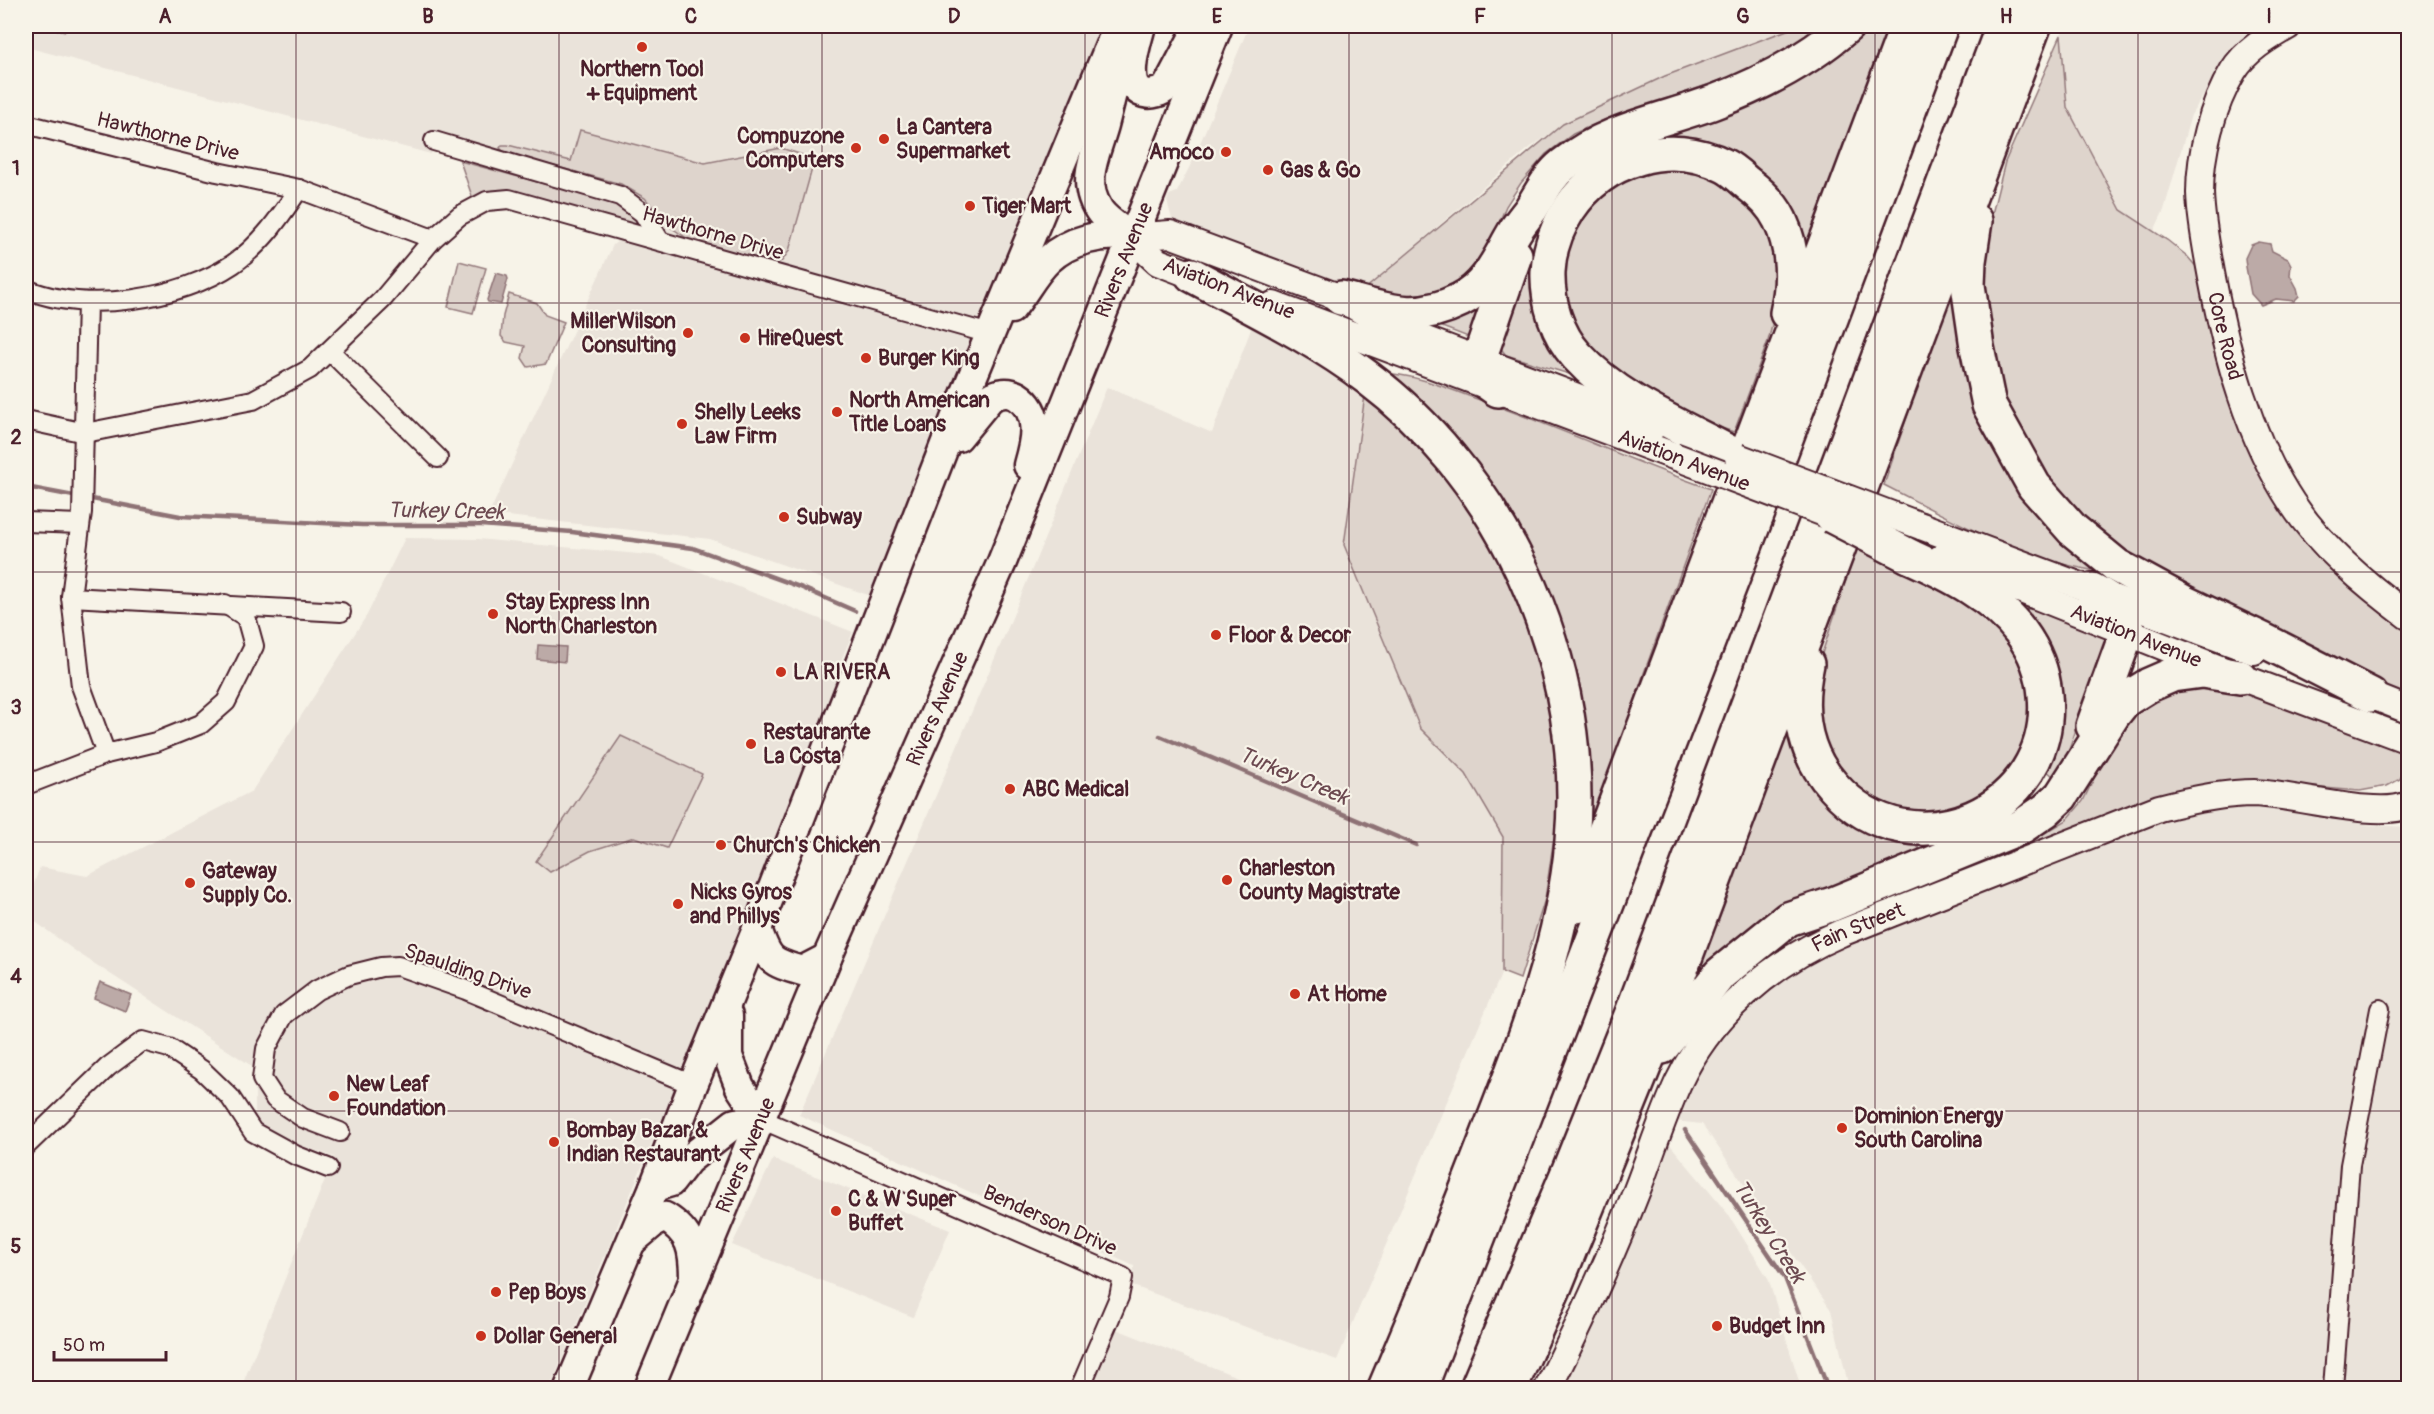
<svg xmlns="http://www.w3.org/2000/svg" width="2434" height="1414" viewBox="0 0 2434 1414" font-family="Pangolin,sans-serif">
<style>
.built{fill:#eae3da}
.green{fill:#ded4cc;stroke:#947a7c;stroke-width:1.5}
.water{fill:#bcaaa7;stroke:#8e7275;stroke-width:1.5}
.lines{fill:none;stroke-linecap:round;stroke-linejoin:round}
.stream{stroke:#8e7275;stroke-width:4.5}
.street-casing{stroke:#4a1f2b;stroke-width:22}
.secondary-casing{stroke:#4a1f2b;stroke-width:30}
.primary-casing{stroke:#4a1f2b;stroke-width:33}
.highway-casing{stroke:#4a1f2b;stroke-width:38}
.street{stroke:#f7f3e8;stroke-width:18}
.secondary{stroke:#f7f3e8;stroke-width:26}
.primary{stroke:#f7f3e8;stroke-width:28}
.highway{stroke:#f7f3e8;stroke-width:33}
.secondary-bridge-casing{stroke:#4a1f2b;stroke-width:30;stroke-linecap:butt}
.highway-bridge-casing{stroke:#4a1f2b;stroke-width:38;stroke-linecap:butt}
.secondary-bridge{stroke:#f7f3e8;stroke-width:26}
.highway-bridge{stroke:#f7f3e8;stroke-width:33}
.grid{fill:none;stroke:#4a1f2b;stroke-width:1.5;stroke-opacity:0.55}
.poi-dot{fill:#c8321e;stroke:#f7f3e8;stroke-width:2}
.labels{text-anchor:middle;stroke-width:4.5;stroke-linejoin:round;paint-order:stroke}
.poi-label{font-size:21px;font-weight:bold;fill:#4a1f2b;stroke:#f7f3e8;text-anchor:start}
.street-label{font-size:21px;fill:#4a1f2b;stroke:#f7f3e8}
.water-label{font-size:22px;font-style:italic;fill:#6c4950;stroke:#f7f3e8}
.neatline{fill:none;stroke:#4a1f2b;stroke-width:2}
.grid-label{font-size:20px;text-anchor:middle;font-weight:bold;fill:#4a1f2b}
</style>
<rect width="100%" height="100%" fill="#f7f3e8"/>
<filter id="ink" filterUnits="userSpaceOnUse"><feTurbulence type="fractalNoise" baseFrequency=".0167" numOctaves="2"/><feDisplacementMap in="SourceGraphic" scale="12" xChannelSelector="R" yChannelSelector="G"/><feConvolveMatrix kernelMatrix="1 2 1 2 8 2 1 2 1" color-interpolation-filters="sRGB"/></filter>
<g filter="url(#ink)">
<g class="built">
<path d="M26,26H1106L871,596L710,539L489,514L613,245L628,232L659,241L643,213L434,142L431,154L26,47Z"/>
<path d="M1249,26H1798L1665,76L1563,124L1527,150L1359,294L1180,226L1172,219L1167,201L1169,195L1177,192L1193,160Z"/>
<path d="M2064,26H2263L2230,53L2191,115L2164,210L2154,231L2121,210L2067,107L2061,35Z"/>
<path d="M1254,321L1366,388L1420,728L1466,774L1503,837L1502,972L1337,1360L1133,1286L1134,1266L799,1115L1009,625L1107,387L1212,433Z"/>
<path d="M405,538L478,539L660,556L853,632L840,663L843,675L793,803L550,1388H241L334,1157L277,1137L255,1119V1068L78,953L26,915V906L40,867L87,876L252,791L367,615Z"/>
<path d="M2240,807H2283L2368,825L2408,827V1388H1849L1831,1310L1702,1124L1675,1121L1709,1052L1726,1029L1770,987L1823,953L2155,821L2214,809Z"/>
<path d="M1667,1141L1728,1214L1768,1278L1801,1388H1560Z"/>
<path d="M773,1159L950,1230L913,1317L732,1245Z"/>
<path d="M1106,1325L1265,1388H1081Z"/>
</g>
<g class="green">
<path d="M1798,26H1827L1754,69L1604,120L1573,134L1546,154L1521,183L1506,206L1491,242L1463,285L1436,298L1359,294L1563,124L1665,76Z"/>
<path d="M1860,26H1890L1806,261L1790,219L1680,146L1673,126Z"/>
<path d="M2061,35L2067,107L2121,210L2167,240L2187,256L2199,270L2204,303L2242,436L2260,473L2332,568L2408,630V698L2370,681L2123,557L2042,475L2010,422L1991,358L1982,295L1984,246L2005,162Z"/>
<path d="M580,130L705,163L781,148L809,157L813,165L789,251L782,261L770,263L691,241L669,226L645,198L621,184L505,153L500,148L502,145H508L571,161Z"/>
<path d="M460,161L611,202L629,212L637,221V225L474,202Z"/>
<path d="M1680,165L1721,178L1754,204L1771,231L1779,299L1768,341L1734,432L1687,417L1639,391L1575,333L1561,298L1567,233L1611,182L1646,168Z"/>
<path d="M1962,254L1971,369L2104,572C2025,562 1955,521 1884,485Z"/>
<path d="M459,261L486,268L473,313L448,307Z"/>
<path d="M1527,272L1538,273L1576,376L1506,355L1498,345L1522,277Z"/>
<path d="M1493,287L1472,334L1468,337L1437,325Z"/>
<path d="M509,294L537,303L545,315L564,322L546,364L528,367L522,358L525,346L506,342L501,336L503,316Z"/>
<path d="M1380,373C1416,374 1446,388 1480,400C1558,427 1633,462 1711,489L1644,673L1586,849L1550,610Z"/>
<path d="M1366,388L1455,482L1501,557L1524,609L1559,727L1558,809L1545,899L1520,979L1502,972L1503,837L1466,774L1420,728L1344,545Z"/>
<path d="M1858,543L1933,579L2005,632L2026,671L2033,720L2013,769L1977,805L1947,815L1875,808L1836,771L1812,708L1816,672Z"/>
<path d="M2018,608C2044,608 2080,627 2105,636L2108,639L2064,764L2054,777L2046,770L2058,741Z"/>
<path d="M2180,684L2250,693L2395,748L2404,757L2403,771L2400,779L2387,786L2360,791L2288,785L2035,846L2033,840L2067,820L2083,801L2115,734L2125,719Z"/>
<path d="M1791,710L1868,826L1915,843L1924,856L1697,976Z"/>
<path d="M621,736L702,774L667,848L634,837L590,851L550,872L536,861Z"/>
</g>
<g class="water">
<path d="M38,26H37H80L65,31Z"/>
<path d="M2259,242L2270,244L2272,251L2288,259L2291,265L2290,275L2297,288L2299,296L2294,301L2276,299L2261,305L2251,294L2246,267L2245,258L2251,245Z"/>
<path d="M496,273L507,276L508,279L501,304L488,302L487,300Z"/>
<path d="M538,645L566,647L565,662L537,659Z"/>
<path d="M100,982L131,995L125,1011L94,998Z"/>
</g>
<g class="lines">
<g class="stream">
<path d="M26,487L79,497"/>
<path d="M87,498L180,516L362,525H481L572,532L693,548L800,587L855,611"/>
<path d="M1160,736L1416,845"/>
<path d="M1685,1130L1785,1278L1828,1388"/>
</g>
<g class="street-casing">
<g id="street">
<path d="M26,124L217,172L299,189L433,239"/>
<path d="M434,141L620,196L643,213L660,241"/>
<path d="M26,289C86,314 179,300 233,264C261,245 280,217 299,189"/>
<path d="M87,302L82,512L71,597L81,686L106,754"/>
<path d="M330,351L438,458"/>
<path d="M26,420L85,433L253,400L310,369L382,300L433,239L459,216L487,201L509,199L990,334"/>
<path d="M26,522L80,524"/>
<path d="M71,597L341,612"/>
<path d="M26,785L106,754L156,742L201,724L226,702L254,646L246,617L225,604"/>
<path d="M761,1119L1123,1277L1119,1297L1080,1388"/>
<path d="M340,1132L303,1118L275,1099L262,1079L266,1049L284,1015L317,990L349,975L381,967L398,966L466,990L693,1085"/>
<path d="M26,1146L108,1067L143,1041L169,1048L202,1070L230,1097L253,1132L295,1155L328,1168"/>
<path d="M2333,1388L2350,1165L2380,1009"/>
</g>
</g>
<g class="secondary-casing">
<g id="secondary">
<path id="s1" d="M2288,26C2268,37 2245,51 2233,71C2212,106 2200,153 2200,193C2201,222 2207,250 2212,278C2227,356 2248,436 2292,503C2322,548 2365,584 2408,616"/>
<path d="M1131,237L1170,234L1341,298L1386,325L1654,426"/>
<path d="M1131,237L1158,262L1210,282"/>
<path d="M1273,305L1674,456"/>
<path d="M1921,526L2254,651"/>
<path id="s2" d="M1941,558L2240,677L2408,740"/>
<path d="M2353,688L2408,710"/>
<path id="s3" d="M1548,1388C1580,1324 1611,1257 1637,1190C1651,1154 1662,1118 1678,1083C1711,1013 1771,963 1841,933L2159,808C2190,800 2222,793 2254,793C2293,794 2377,819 2408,805"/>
</g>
</g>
<g class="primary-casing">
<g id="primary">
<path d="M1141,26C1137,41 1121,87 1144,93C1152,95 1161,92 1167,87L1193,38"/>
<path d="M1121,57C1115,80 1110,102 1104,125C1096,154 1080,181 1099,210C1106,221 1121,229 1131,237"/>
<path d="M1011,309C1024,294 1033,274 1048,260C1069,240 1103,232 1131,237"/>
<path d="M958,437L990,398C998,393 1008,391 1017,396C1042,412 1035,441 1028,465"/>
<path d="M757,929C768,960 770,962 802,971L827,958"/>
<path d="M728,1016V1056L740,1087L761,1119"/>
<path d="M654,1187L671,1182L688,1160L735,1123L761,1119"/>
<path d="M633,1240L653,1223L665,1217C691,1233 694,1249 694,1278"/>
<path d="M569,1388L654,1187L693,1085L757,929L955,419L1118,26"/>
<path id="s4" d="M649,1388L827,958L1002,562L1218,26"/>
</g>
</g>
<g class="highway-casing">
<g id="highway">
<path d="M1975,221L1969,261L1968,285L1977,347L1989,405L2034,486L2073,530L2117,566L2185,603L2263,640L2371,695"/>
<path d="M1192,275C1251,307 1314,337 1368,378C1428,423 1480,487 1514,554C1559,642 1581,743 1572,841C1564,939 1525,1041 1489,1132C1456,1218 1421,1303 1385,1388"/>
<path d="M1341,298C1387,310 1414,323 1460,300C1489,286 1499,257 1515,231C1520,223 1526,216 1531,209C1541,193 1549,176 1563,165C1608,129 1662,121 1714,102C1762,84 1808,60 1847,26"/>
<path d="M1498,390L1481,378L1477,365L1515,255"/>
<path d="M1738,457C1684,427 1620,403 1577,356C1557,334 1547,302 1548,272C1549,248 1556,229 1569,209C1603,158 1669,138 1725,166C1733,170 1740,177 1747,183C1759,192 1773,205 1780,220C1794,250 1794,282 1787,313"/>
<path d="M2092,590C2110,599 2126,610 2127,632L2093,726"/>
<path d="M1807,664C1797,709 1802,752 1834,787C1912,875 2056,811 2045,695C2043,672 2035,651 2021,632C1994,596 1949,574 1909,556"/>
<path d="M1577,906L1907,26"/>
<path d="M1662,1047L1720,974L1788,919L1833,904L2021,827L2046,810L2061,796L2113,715L2125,700L2149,685L2172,675L2202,671L2240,677"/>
<path d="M1420,1388L1761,505L1941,26"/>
<path d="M1477,1388L1569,1170L1632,1013L2003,26"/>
<path d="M1510,1388L1555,1286L1648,1057L2034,26"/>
</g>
</g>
<use href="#street" class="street"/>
<use href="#secondary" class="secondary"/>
<use href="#primary" class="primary"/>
<use href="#highway" class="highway"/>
<g class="secondary-bridge-casing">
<g id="secondary-bridge">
<path d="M1674,456L1848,522"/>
<path d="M1738,457L1921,526"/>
</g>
</g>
<g class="highway-bridge-casing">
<path id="highway-bridge" d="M1832,516L1909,556"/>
</g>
<use href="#secondary-bridge" class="secondary-bridge"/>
<use href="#highway-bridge" class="highway-bridge"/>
</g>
</g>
<path class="grid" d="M296,26V1388M559,26V1388M822,26V1388M1085,26V1388M1349,26V1388M1612,26V1388M1875,26V1388M2138,26V1388M26,303H2408M26,572H2408M26,842H2408M26,1111H2408"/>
<g class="poi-dot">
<circle cx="642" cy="47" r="6"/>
<circle cx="884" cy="139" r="6"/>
<circle cx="856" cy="148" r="6"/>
<circle cx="1226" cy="152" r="6"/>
<circle cx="1268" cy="170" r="6"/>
<circle cx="970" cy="206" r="6"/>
<circle cx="688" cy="333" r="6"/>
<circle cx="745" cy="338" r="6"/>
<circle cx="866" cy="358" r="6"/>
<circle cx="837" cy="412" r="6"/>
<circle cx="682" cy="424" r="6"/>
<circle cx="784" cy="517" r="6"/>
<circle cx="493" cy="614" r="6"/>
<circle cx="1216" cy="635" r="6"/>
<circle cx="781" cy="672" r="6"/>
<circle cx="751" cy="744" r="6"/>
<circle cx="1010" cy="789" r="6"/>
<circle cx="721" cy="845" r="6"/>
<circle cx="1227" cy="880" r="6"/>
<circle cx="190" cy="883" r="6"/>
<circle cx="678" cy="904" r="6"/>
<circle cx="1295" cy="994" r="6"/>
<circle cx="334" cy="1096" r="6"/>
<circle cx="1842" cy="1128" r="6"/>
<circle cx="554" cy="1142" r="6"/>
<circle cx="836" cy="1211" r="6"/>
<circle cx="496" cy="1292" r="6"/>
<circle cx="1717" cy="1326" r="6"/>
<circle cx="481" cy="1336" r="6"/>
</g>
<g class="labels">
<g class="poi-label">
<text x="642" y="76" text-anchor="middle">Northern Tool<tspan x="642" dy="24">+ Equipment</tspan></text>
<text x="896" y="134">La Cantera<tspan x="896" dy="24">Supermarket</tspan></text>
<text x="844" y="143" text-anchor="end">Compuzone<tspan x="844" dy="24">Computers</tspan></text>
<text x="1214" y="159" text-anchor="end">Amoco</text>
<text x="1280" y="177">Gas &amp; Go</text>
<text x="982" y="213">Tiger Mart</text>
<text x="676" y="328" text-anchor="end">MillerWilson<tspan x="676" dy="24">Consulting</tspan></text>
<text x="757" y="345">HireQuest</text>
<text x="878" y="365">Burger King</text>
<text x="849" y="407">North American<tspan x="849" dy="24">Title Loans</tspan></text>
<text x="694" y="419">Shelly Leeks<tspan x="694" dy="24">Law Firm</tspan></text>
<text x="796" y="524">Subway</text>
<text x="505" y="609">Stay Express Inn<tspan x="505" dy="24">North Charleston</tspan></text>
<text x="1228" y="642">Floor &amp; Decor</text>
<text x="793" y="679">LA RIVERA</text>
<text x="763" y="739">Restaurante<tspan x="763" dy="24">La Costa</tspan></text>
<text x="1022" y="796">ABC Medical</text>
<text x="733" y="852">Church's Chicken</text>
<text x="1239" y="875">Charleston<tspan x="1239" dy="24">County Magistrate</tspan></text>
<text x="202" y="878">Gateway<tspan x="202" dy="24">Supply Co.</tspan></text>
<text x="690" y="899">Nicks Gyros<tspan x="690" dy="24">and Phillys</tspan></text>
<text x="1307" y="1001">At Home</text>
<text x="346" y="1091">New Leaf<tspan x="346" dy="24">Foundation</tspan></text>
<text x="1854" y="1123">Dominion Energy<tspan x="1854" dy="24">South Carolina</tspan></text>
<text x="566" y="1137">Bombay Bazar &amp;<tspan x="566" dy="24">Indian Restaurant</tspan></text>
<text x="848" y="1206">C &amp; W Super<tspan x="848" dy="24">Buffet</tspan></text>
<text x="508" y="1299">Pep Boys</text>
<text x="1729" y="1333">Budget Inn</text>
<text x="493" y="1343">Dollar General</text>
</g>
<g class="street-label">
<text transform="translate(168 136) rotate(14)" y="7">Hawthorne Drive</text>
<text transform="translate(713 233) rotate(16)" y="7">Hawthorne Drive</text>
<text dy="7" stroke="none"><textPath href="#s4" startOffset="1224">Rivers Avenue</textPath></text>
<text transform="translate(1229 288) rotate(21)" y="7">Aviation Avenue</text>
<text dy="7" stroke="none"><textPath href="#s1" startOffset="345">Core Road</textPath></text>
<text transform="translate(1684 460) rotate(21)" y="7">Aviation Avenue</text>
<text dy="7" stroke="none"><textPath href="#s2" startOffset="210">Aviation Avenue</textPath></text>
<text dy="7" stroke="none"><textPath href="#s4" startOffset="738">Rivers Avenue</textPath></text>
<text dy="7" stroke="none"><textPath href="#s3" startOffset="576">Fain Street</textPath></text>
<text transform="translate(468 971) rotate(19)" y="7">Spaulding Drive</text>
<text dy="7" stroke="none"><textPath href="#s4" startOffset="252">Rivers Avenue</textPath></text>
<text transform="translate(1050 1220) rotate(24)" y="7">Benderson Drive</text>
</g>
<g class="water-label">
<text transform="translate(446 510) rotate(1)" y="8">Turkey Creek</text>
<text transform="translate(1294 775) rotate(23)" y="8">Turkey Creek</text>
<text transform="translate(1770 1231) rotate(58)" y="8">Turkey Creek</text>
</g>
</g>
<rect width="2434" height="1414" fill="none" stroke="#f7f3e8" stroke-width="66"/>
<path d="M54 1351v9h112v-9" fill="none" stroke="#4a1f2b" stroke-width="3"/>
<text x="63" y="1351" font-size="18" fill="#4a1f2b" stroke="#f7f3e8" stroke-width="4.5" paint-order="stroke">50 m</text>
<rect x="33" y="33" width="2368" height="1348" class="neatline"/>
<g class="grid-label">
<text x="165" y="23">A</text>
<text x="428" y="23">B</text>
<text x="691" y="23">C</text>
<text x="954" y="23">D</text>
<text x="1217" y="23">E</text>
<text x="1480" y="23">F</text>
<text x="1743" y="23">G</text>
<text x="2006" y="23">H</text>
<text x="2269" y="23">I</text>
<text x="16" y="175">1</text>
<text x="16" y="444">2</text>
<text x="16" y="714">3</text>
<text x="16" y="983">4</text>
<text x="16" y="1253">5</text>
</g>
</svg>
